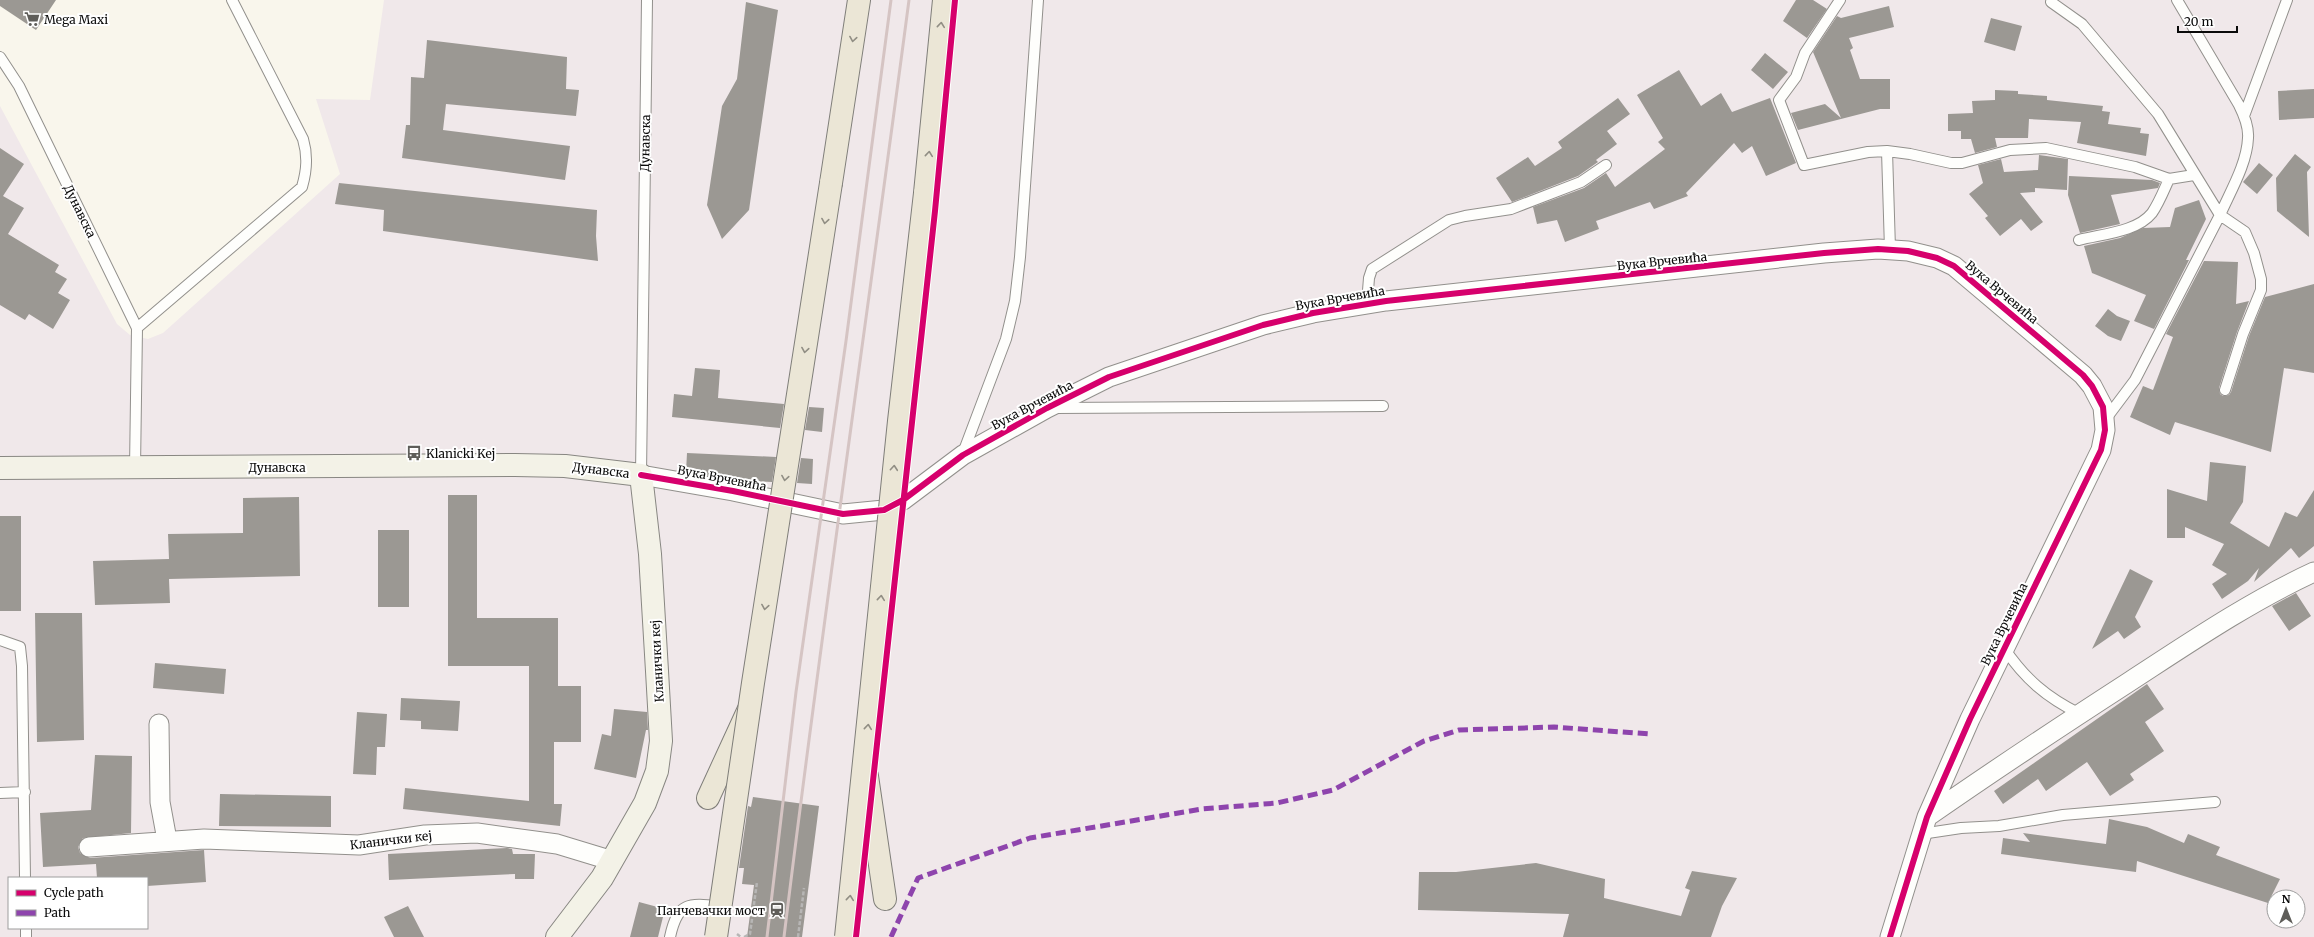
<svg xmlns="http://www.w3.org/2000/svg" width="2314" height="937" font-family="Merriweather,serif">
	<rect width="100%" height="100%" fill="#f9f6ec"/>
	<path fill="#f0e8ea" fill-rule="evenodd" d="M384,0H2314V937H0V106L117,324L130,335L148,339L163,333L340,174L316,99L370,100ZM9,878H147V928H9ZM2274,897H2298V921H2274Z"/>
	<path fill="#9b9893" d="M0,0H56L36,30L0,6Z
		M1796,0H1813L1827,9L1807,38L1783,21Z
		M746,2L778,10L749,210L722,239L707,205L722,106L737,79Z
		M1889,6L1894,27L1849,38L1853,48L1850,50L1860,79H1890V109H1880L1798,130L1791,113L1825,104L1841,118L1813,52L1837,16L1841,18Z
		M1991,18L2022,26L2015,51L1984,42Z
		M427,40L567,57L566,89L579,90L576,116L446,104L443,130L570,146L565,180L402,158L406,125H410L411,77L424,78Z
		M1765,53L1788,72L1773,89L1751,70Z
		M1679,70L1701,106L1721,93L1732,112L1770,98L1796,163L1766,176L1752,146L1742,153L1734,143L1686,193L1688,196L1654,209L1650,202L1596,221L1599,229L1565,242L1557,220L1537,224L1533,207L1584,188L1606,173L1615,187L1665,149L1658,142L1663,138L1637,95Z
		M2314,89V118L2279,120L2278,91Z
		M1995,90L2018,91V94L2047,96V100L2103,106L2102,111L2110,112L2108,124L2141,128L2140,133L2149,134L2146,156L2077,143L2081,122L2029,119L2028,138H1995L1997,147L1975,153L1971,139H1961V131H1948V114L1973,113L1972,101L1995,100Z
		M1618,98L1630,114L1607,131L1617,144L1596,160L1598,162L1578,176L1512,202L1496,178L1528,157L1535,166L1562,148L1558,142Z
		M0,148L24,164L3,196L24,208L8,234L59,265L55,272L67,279L58,293L70,300L53,329L29,314L25,320L0,305Z
		M2295,154L2311,167L2307,172L2309,237L2277,211L2276,178Z
		M2039,155L2068,159L2067,190L2035,188V192L2020,193L2043,222L2031,231L2021,219L2000,236L1985,218L1988,216L1969,194L1983,183L1978,165L2001,159L2004,172L2038,170Z
		M2259,163L2273,175L2257,194L2243,182Z
		M2069,176L2152,180L2160,183L2158,188L2111,195L2120,224L2080,233L2068,195Z
		M339,183L597,210L596,236L598,261L383,231L384,210L335,204Z
		M2199,200L2206,219L2186,260H2189L2154,329L2134,321L2146,295L2092,273L2084,246L2120,238L2143,228L2170,227L2175,208Z
		M2204,261L2238,262L2236,304L2249,301L2237,332L2219,388L2220,394L2223,396L2229,395L2231,392L2249,336L2265,297L2314,284V373L2284,368L2271,452L2175,422L2170,435L2130,417L2143,386L2153,390L2173,337L2166,334Z
		M2108,309L2117,316L2130,321L2121,341L2108,336L2095,326Z
		M695,368L720,370L718,398L784,404L780,428L672,417L674,394L692,396Z
		M809,407L824,408L822,432L805,430Z
		M687,453L776,457L772,482L732,480L686,472Z
		M801,458L813,459L812,484L797,483Z
		M2210,462L2246,466L2243,502L2230,523L2269,547L2285,512L2297,517L2314,490V546L2299,558L2291,548L2254,582L2259,568L2248,581L2222,599L2212,584L2227,574L2212,565L2224,544L2185,527V538H2167V489L2207,501Z
		M448,495H477V618H558V686H581V742H554V804H562L560,826L403,809L405,788L529,801V666H448Z
		M299,497L300,576L169,579L170,603L95,605L93,561L169,559L168,534L243,533V498Z
		M0,516H21V611H0Z
		M378,530H409V607H378Z
		M2130,569L2153,581L2135,617L2141,627L2124,639L2118,631L2092,649Z
		M2296,593L2311,616L2289,631L2272,606Z
		M35,613H82L84,740L37,742Z
		M155,663L226,669L224,694L153,688Z
		M2147,684L2164,709L2145,722L2164,751L2130,774L2134,780L2110,796L2087,762L2046,791L2038,779L2003,804L1994,791Z
		M401,698L460,701L458,731L421,729V721L400,720Z
		M614,709L647,712L648,730H646L636,778L594,769L602,734L611,736Z
		M357,712L387,714L385,747H377L376,775L353,774Z
		M95,755L132,756L131,833L83,838L78,847L80,853L90,858L204,850L206,882L147,886V878H97L96,864L43,867L40,813L91,810Z
		M220,794L331,796V827L219,826Z
		M753,797L819,806L802,937H747L754,885L742,884L744,868H739L748,806L751,807Z
		M2109,819L2147,827L2184,843L2188,834L2220,847L2216,855L2280,879L2268,903L2137,861L2136,872L2001,854L2003,838L2030,842L2023,833L2106,844Z
		M507,848L512,849L513,854H535L534,879H515V874L389,880L388,854Z
		M1536,863L1605,879L1604,898L1681,916L1690,890L1685,888L1692,871L1737,878L1722,906L1711,937H1563L1569,914L1418,910L1419,872H1456Z
		M639,902L665,909L658,937H630Z
		M408,906L424,937H394L384,917Z"/>
	<g fill="none" stroke-linecap="round" stroke-linejoin="round">
		<defs>
			<path id="service" d="M1840,0L1805,53L1796,77L1779,100L1804,165L1868,152L1887,151L1910,154L1951,163H1962L2010,150L2046,148L2135,167L2169,179L2194,175
				M2177,0L2239,105C2244,115 2249,127 2248,138C2247,164 2230,192 2220,215L2245,232L2254,253L2261,279V290L2243,334L2225,390
				M2051,2L2082,24L2158,114L2220,215L2135,380L2105,420
				M0,57L19,86L137,328L135,468
				M2244,116L2287,0
				M1887,151L1890,249
				M2079,240C2102,234 2137,232 2152,213C2159,203 2164,190 2169,179
				M1367,303L1369,278L1372,269L1449,220L1465,216L1511,209L1581,182L1606,165
				M137,328L302,187C307,170 308,156 303,139L232,0
				M1055,408L1383,406
				M963,453L1006,339L1015,301L1020,257L1038,0
				M641,475L647,0
				M0,640L20,647L22,666L25,878
				M2004,648C2025,679 2046,697 2080,714
				M0,793L25,792
				M1921,834L1961,828L1999,826L2063,815L2215,802
				M26,928V937
				M670,937C678,900 690,903 723,907"/>
			<path id="minor" d="M641,475L733,491L843,514L884,510L903,500L963,455L1047,408L1109,377L1263,325L1313,313L1386,301L1824,253L1878,249L1908,251L1937,258L1954,266L2083,375L2092,386L2103,407L2105,430L2101,450L1970,719L1927,817L1890,937
				M159,724L160,802L167,840
				M1927,817C1993,771 2061,726 2129,682C2189,643 2249,602 2314,572
				M89,847L204,839L359,845L425,835L477,833L557,844L613,861"/>
			<path id="secondary" d="M0,468L515,465L565,466L641,475L650,554L657,671L661,741L657,771L645,803L602,878L557,937"/>
			<path id="primary" d="M831,183L859,0
				M925,193L944,0
				M867,776L885,899
				M708,798L748,711"/>
		</defs>
		<use href="#service" stroke="#92908c" stroke-width="12"/>
		<use href="#minor" stroke="#92908c" stroke-width="21"/>
		<use href="#secondary" stroke="#888782" stroke-width="24"/>
		<use href="#primary" stroke="#7f7e79" stroke-width="24"/>
		<path stroke="#b7b6b5" stroke-width="2.5" stroke-dasharray="4 2" stroke-linecap="butt" d="M737,934L741,937
			M744,937L750,934L757,882
			M798,937L804,888"/>
		<use href="#service" stroke="#fefefc" stroke-width="10"/>
		<use href="#minor" stroke="#fefefc" stroke-width="19"/>
		<use href="#secondary" stroke="#f3f2e7" stroke-width="22"/>
		<use href="#primary" stroke="#ebe6d6" stroke-width="22"/>
		<path stroke="#d5c4c3" stroke-width="3" d="M767,937L796,692L846,341L891,0
			M784,937C822,624 868,312 909,0"/>
		<defs>
			<path id="primary-bridge" d="M716,937L753,683L831,183
				M846,937L899,421L925,193"/>
		</defs>
		<use href="#primary-bridge" stroke="#7f7e79" stroke-width="24" stroke-linecap="butt"/>
		<use href="#primary-bridge" stroke="#ebe6d6" stroke-width="22"/>
		<path stroke="#8e44ad" stroke-width="5" stroke-dasharray="10 5" stroke-linecap="butt" d="M891,937L918,878L1030,838L1202,809L1277,803L1333,790L1424,741L1459,730L1554,727L1650,734"/>
		<defs>
			<path id="cycleway" d="M641,475L733,491L843,514L884,510L903,500L963,455L1047,408L1109,377L1263,325L1313,313L1386,301L1824,253L1878,249L1908,251L1937,258L1954,266L2083,375L2092,386L2103,407L2105,430L2101,450L1970,719L1927,817L1890,937
				M856,937L935,211L955,0"/>
		</defs>
		<use href="#cycleway" stroke="#fff" stroke-width="8"/>
		<use href="#cycleway" stroke="#d6006c" stroke-width="6"/>
	</g>
	<defs><path id="oneway-chevron" d="M-2-3.5L2.5 0L-2 3.5" fill="none" stroke-width="1.6" stroke-linecap="round" stroke-linejoin="round"/></defs>
	<g stroke="#918e84">
		<use href="#oneway-chevron" transform="translate(941 25) rotate(-84)"/>
		<use href="#oneway-chevron" transform="translate(853 39) rotate(99)"/>
		<use href="#oneway-chevron" transform="translate(929 154) rotate(-84)"/>
		<use href="#oneway-chevron" transform="translate(825 221) rotate(99)"/>
		<use href="#oneway-chevron" transform="translate(805 350) rotate(99)"/>
		<use href="#oneway-chevron" transform="translate(894 468) rotate(-85)"/>
		<use href="#oneway-chevron" transform="translate(785 478) rotate(99)"/>
		<use href="#oneway-chevron" transform="translate(881 598) rotate(-84)"/>
		<use href="#oneway-chevron" transform="translate(765 607) rotate(99)"/>
		<use href="#oneway-chevron" transform="translate(868 727) rotate(-84)"/>
		<use href="#oneway-chevron" transform="translate(850 898) rotate(-84)"/>
	</g>
	<defs>
		<symbol id="supermarket-bare" viewBox="-9 -9 18 18"><path d="M-6-5.5h2.5l.6 2H6L4.5 2H-2.5L-4.4-4H-6ZM-1.5 3.2a1.3 1.3 0 1 0 .1 0ZM3 3.2a1.3 1.3 0 1 0 .1 0Z" fill="#5e5d59" stroke="#fff" stroke-width="2.5" paint-order="stroke"/></symbol>
		<symbol id="bus-bare" viewBox="-9 -9 18 18"><path d="M-5-6H5V4H4V6H2V4H-2V6H-4V4H-5ZM-3.5-4V0h7V-4ZM-3.5 1.2v1.5H-2V1.2ZM2 1.2v1.5H3.5V1.2Z" fill="#5e5d59" stroke="#fff" stroke-width="2.5" paint-order="stroke"/></symbol>
		<symbol id="station-bare" viewBox="-9 -9 18 18"><path d="M-3-6H3Q5-6 5-4V2Q5 4 3 4L4.5 6H3L1.5 4h-3L-3 6H-4.5L-3 4Q-5 4-5 2V-4Q-5-6-3-6ZM-3.5-4v3h7v-3ZM-3.5 1v1.5H-2V1ZM2 1v1.5H3.5V1Z" fill="#5e5d59" stroke="#fff" stroke-width="2.5" paint-order="stroke"/></symbol>
	</defs>
	<g fill-rule="evenodd">
		<use href="#supermarket-bare" x="21" y="8" width="22" height="22"/>
		<use href="#bus-bare" x="403" y="442" width="22" height="22"/>
		<use href="#station-bare" x="766" y="899" width="22" height="22"/>
	</g>
	<g text-anchor="middle" dominant-baseline="central" stroke-width="4" stroke-linejoin="round" paint-order="stroke">
		<g font-size="12" fill="#0a0a0a" stroke="#fff" text-anchor="start">
			<text x="44" y="19">Mega Maxi</text>
			<text x="426" y="453">Klanicki Kej</text>
			<text x="765" y="910" text-anchor="end">Панчевачки мост</text>
		</g>
		<g font-size="12" fill="#0a0a0a" stroke="#fff">
			<text transform="translate(645 143) rotate(-89)">Дунавска</text>
			<text transform="translate(80 211) rotate(64)">Дунавска</text>
			<text transform="translate(1662 261) rotate(-6)">Вука Врчевића</text>
			<text transform="translate(2002 292) rotate(40)">Вука Врчевића</text>
			<text transform="translate(1340 298) rotate(-10)">Вука Врчевића</text>
			<text transform="translate(1032 405) rotate(-28)">Вука Врчевића</text>
			<text x="277" y="467">Дунавска</text>
			<text transform="translate(601 470) rotate(7)">Дунавска</text>
			<text transform="translate(722 478) rotate(11)">Вука Врчевића</text>
			<text transform="translate(2004 624) rotate(-64)">Вука Врчевића</text>
			<text transform="translate(657 661) rotate(-93)">Кланички кеј</text>
			<text transform="translate(391 840) rotate(-7)">Кланички кеј</text>
		</g>
	</g>
	<rect x="8" y="877" width="140" height="52" fill="#ffffff" stroke="#9d9d9d"/>
	<rect x="16" y="890" width="20" height="6" fill="#d6006c" stroke="#9d9d9d"/>
	<text x="44" y="897" font-size="12" fill="#0a0a0a">Cycle path</text>
	<rect x="16" y="910" width="20" height="6" fill="#8e44ad" stroke="#9d9d9d"/>
	<text x="44" y="917" font-size="12" fill="#0a0a0a">Path</text>
	<g transform="translate(2286 909)"><circle r="19" fill="#ffffff" stroke="#9d9d9d"/>
	<path d="M0-3L7 15L0 10L-7 15Z" fill="#5e5d59"/>
	<text y="-6" font-size="11" font-weight="bold" text-anchor="middle" fill="#0a0a0a">N</text>
	</g>
	<path d="M2178 26v6h59v-6" fill="none" stroke="#0a0a0a" stroke-width="2"/>
	<text x="2184" y="26" font-size="12" fill="#0a0a0a" stroke="#ffffff" stroke-width="3" paint-order="stroke">20 m</text>
</svg>
